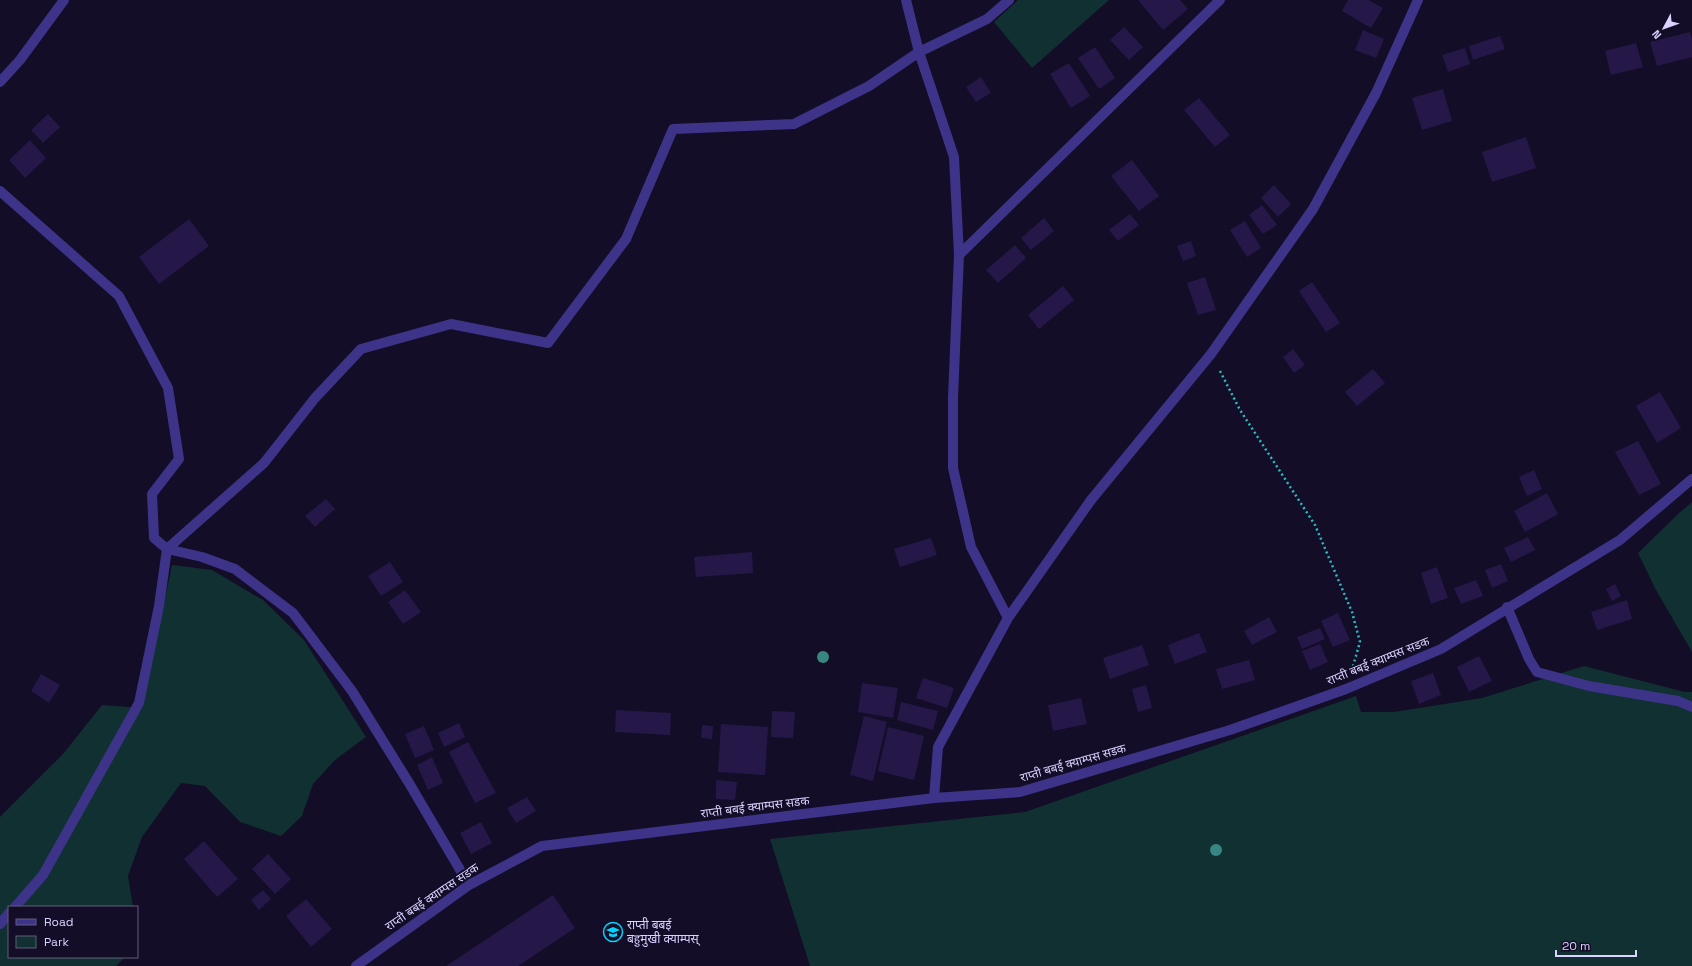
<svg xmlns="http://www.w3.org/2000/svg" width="1692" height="966" font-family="'Space Grotesk','Noto Sans Devanagari',sans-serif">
	<rect width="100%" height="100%" fill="#130d27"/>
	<path fill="#103031" d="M1018,0H1109L1032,68L994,22Z
		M1692,502V652L1656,590L1638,553L1678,514Z
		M172,565L212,570L263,600L304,640L366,737L335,760L313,784L302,816L281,836L240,822L205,786L181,783L142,837L128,876L133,907H9V957H125L116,966H0V817L63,754L102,705L142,708Z
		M1584,666L1685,692H1692V966H810L770,839L1025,812L1356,696L1361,712H1394L1482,698Z"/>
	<path fill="#251849" d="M1138,0H1180L1188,9L1163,30Z
		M1348,0H1368L1383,8L1371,28L1342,11Z
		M1124,27L1143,47L1129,60L1110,40Z
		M1363,30L1384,39L1376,58L1355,50Z
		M1690,32L1692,39V57L1657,66L1650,42Z
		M1500,36L1505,49L1473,60L1469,46Z
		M1636,43L1643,67L1611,75L1605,51Z
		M1095,47L1115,78L1099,89L1078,58Z
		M1465,48L1470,64L1448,72L1442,55Z
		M1069,63L1090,96L1071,108L1050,74Z
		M981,77L991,93L976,102L966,87Z
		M1443,89L1452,121L1422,130L1412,98Z
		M1199,98L1230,135L1215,147L1184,110Z
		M48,114L60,127L43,143L31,130Z
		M1526,137L1536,168L1492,182L1482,152Z
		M30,140L46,158L25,178L9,160Z
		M1132,160L1159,196L1139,211L1111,176Z
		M1274,185L1291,204L1278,217L1261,198Z
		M1262,205L1277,225L1263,234L1249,215Z
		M1130,214L1139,225L1118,241L1109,230Z
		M1044,218L1054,231L1031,250L1021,238Z
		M189,219L209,246L159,284L139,257Z
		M1245,221L1261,248L1247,257L1230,230Z
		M1191,241L1196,256L1183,261L1177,246Z
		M1015,245L1026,258L998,283L986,270Z
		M1205,277L1216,310L1198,315L1187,283Z
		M1312,282L1340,323L1326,332L1299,291Z
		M1063,286L1074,300L1039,329L1028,315Z
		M1293,349L1305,365L1294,373L1283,357Z
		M1373,369L1385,383L1357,406L1345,392Z
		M1660,392L1681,428L1657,443L1636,406Z
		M1638,441L1661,484L1639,495L1615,452Z
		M1534,470L1542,489L1527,496L1519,477Z
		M1547,493L1558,514L1525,532L1514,511Z
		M326,499L335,509L315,527L305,516Z
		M1528,537L1535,550L1511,562L1504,548Z
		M931,538L937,555L900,567L894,549Z
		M752,552L753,573L696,577L694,557Z
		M390,562L403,582L381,596L368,576Z
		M1501,564L1508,581L1492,588L1485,570Z
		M1437,567L1448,598L1431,604L1421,573Z
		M1476,580L1483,596L1461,604L1454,588Z
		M1615,584L1621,596L1612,601L1606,589Z
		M405,590L421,612L403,624L388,602Z
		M1627,600L1632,619L1597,630L1591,612Z
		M1338,613L1350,640L1333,647L1321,621Z
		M1269,617L1277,632L1252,645L1244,631Z
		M1320,628L1325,639L1302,649L1297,637Z
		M1199,633L1207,652L1175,664L1168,645Z
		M1320,644L1328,662L1310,670L1302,651Z
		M1142,645L1149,665L1110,679L1103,658Z
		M1479,656L1492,681L1469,692L1457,667Z
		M1249,660L1255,680L1222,689L1216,669Z
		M1433,673L1441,695L1419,704L1411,681Z
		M41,674L60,685L49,703L31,691Z
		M923,678L954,688L947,708L916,698Z
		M862,683L898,688L893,718L858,712Z
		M1146,685L1152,708L1138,712L1132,689Z
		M1081,698L1087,724L1053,731L1048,705Z
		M901,702L938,711L933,730L897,720Z
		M616,710L671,713L670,735L615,732Z
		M772,711L795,712L793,738L771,737Z
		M864,716L887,722L873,781L850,775Z
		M459,723L465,737L444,747L438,733Z
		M721,724L768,727L765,775L718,772Z
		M702,725L713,726L712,739L701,738Z
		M424,726L434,750L415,758L405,734Z
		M888,727L924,736L914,780L878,771Z
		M468,742L496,793L475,803L449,752Z
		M432,757L443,783L428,790L417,765Z
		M716,780L737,782L735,800L716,799Z
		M527,797L536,811L516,823L507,808Z
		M481,822L492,843L471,854L460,833Z
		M204,841L238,879L217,897L184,859Z
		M268,854L291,879L275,894L252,869Z
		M263,890L271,899L259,910L251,900Z
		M553,895L575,928L518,966H446Z
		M306,899L332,929L311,947L286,916Z"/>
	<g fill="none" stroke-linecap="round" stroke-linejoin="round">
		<path stroke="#25c0c0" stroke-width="2.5" stroke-dasharray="2 3" stroke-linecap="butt" d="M1220,371L1240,410L1315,525L1352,612L1360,642L1353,666"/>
		<path stroke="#3d3489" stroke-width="10" d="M906,0L919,52L954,157L959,255L953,397V468L971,547L1008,618
			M0,82L20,60L64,0
			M0,191L119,296L168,388L179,459L152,494L154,538L167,549L202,557L235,569L293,613L352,691L409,783L469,885
			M959,255L1220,0
			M1507,607L1529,659L1537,672L1589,686L1678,701L1692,707
			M934,798L938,747L1008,618L1091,500L1211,354L1313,209L1376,93L1418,0
			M15,907L43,875L139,703L159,606L167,549L264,463L315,398L361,349L451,324L548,343L626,239L673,129L794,124L869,86L919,52L987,19L1009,0
			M0,924L9,913
			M356,966L469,885L542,846L934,798L1020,792L1230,730L1346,689L1441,649L1620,540L1692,479"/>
	</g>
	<g fill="#378682">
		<circle cx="823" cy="657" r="6"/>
		<circle cx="1216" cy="850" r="6"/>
	</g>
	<defs>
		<symbol id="university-ring" viewBox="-11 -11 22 22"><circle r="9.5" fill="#130d27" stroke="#00d5fe" stroke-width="1.5"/><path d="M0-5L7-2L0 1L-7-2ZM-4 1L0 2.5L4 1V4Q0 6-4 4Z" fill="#00d5fe"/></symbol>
	</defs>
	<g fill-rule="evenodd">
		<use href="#university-ring" x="602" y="921" width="22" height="22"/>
	</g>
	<g text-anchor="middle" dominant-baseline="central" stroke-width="4" stroke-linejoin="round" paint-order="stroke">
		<g font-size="12" fill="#dad3ff" stroke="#130d27">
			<text transform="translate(1378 661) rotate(-22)">राप्ती बबई क्याम्पस सडक</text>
			<text transform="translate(1073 763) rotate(-16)">राप्ती बबई क्याम्पस सडक</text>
			<text transform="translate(755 807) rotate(-7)">राप्ती बबई क्याम्पस सडक</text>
			<text transform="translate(432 897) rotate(-34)">राप्ती बबई क्याम्पस सडक</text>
		</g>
		<g font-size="12" fill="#dad3ff" stroke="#130d27" text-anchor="start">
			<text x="627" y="925">राप्ती बबई<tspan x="627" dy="14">बहुमुखी क्याम्पस्</tspan></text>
		</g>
	</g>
	<rect x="8" y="906" width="130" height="52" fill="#130d27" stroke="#635c7d"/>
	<rect x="16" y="919" width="20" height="6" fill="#3d3489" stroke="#635c7d"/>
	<text x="44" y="926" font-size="12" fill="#dad3ff">Road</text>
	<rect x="16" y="936" width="20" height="12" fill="#103031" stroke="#635c7d"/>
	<text x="44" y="946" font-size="12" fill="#dad3ff">Park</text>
	<g transform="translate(1664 28) rotate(229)" stroke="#130d27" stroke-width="3" paint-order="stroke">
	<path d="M0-3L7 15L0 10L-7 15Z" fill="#dad3ff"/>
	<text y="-6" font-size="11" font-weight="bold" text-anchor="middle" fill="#dad3ff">N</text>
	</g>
	<path d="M1556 950v6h80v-6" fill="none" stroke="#dad3ff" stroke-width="2"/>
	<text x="1562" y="950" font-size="12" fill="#dad3ff" stroke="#130d27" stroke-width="3" paint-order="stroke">20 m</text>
</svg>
